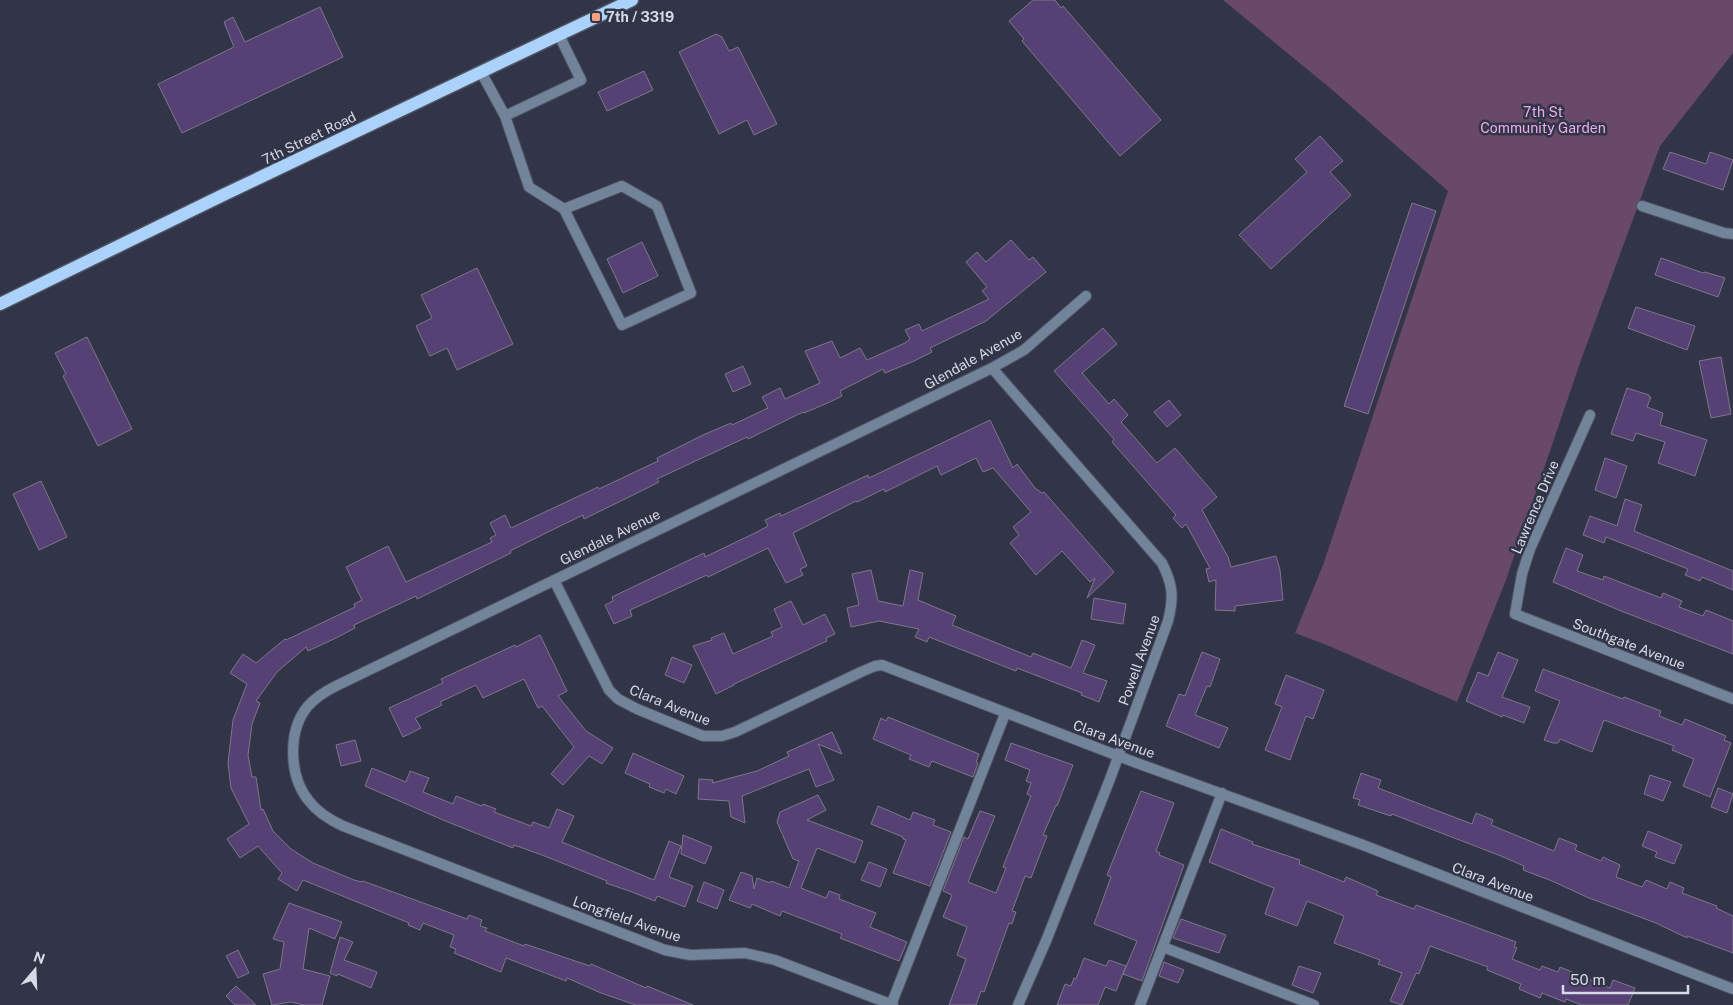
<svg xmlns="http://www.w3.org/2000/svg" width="1733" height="1005" font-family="'Public Sans',sans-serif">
	<rect width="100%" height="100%" fill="#313547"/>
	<path fill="#684967" d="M1223,0H1733V53L1660,146L1581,360L1506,580L1457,702L1329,646L1295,633L1323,565L1448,191L1330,88Z"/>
	<path fill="#564174" stroke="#7e768b" d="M1033,0H1055L1061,8L1063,6L1161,120L1120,156L1022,41L1024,39L1009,21Z
		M320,7L343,57L182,133L158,84L234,47L224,22L233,17L245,42Z
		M716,34L722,37L729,51L738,47L777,124L754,135L747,120L719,134L679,52Z
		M644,71L653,90L607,111L598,92Z
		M1320,136L1343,161L1330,172L1351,195L1271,269L1239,235L1307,172L1295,159Z
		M1670,152L1706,164L1710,152L1733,160L1723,190L1663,169Z
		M1412,203L1436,211L1368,414L1344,406Z
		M1011,240L1029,260L1033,257L1046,272L986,321L930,348L932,352L914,361L885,373L883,369L840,391L842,396L830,402L804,413L803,412L748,439L747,437L657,479L659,482L631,496L584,519L583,515L552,530L510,551L511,553L417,599L416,596L354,625L355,628L336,638L308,651L306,647L277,672L256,701L260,703L252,724L248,755L252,777H256L261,810L263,809L273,831L291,849L313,863L354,880L362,882L363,881L467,919L469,915L482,920L480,926L487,928L485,931L524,946L525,944L590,966L591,964L646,988L647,986L693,1005H636L601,993L567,978L566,981L506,958L501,972L454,953L456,949L450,947L454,935L423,923L420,930L408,925L409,923L303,880L297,891L278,879L282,873L258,846L240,858L227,839L249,824L231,788L228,763L233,720L247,684L230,673L243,654L256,663L285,639L286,640L355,607L354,604L362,600L346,567L388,546L406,582L492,542L490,538L496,535L490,523L505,515L511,528L598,487L599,489L658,461L657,458L703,435L731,423L732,425L768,408L762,397L780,388L785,399L820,383L805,351L832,341L840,358L860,348L867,360L905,343L910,339L905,330L919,324L922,331L989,299L982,291L987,287L966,262L977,252L986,262Z
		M642,242L658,276L623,293L607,259Z
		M1661,258L1703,273L1705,272L1725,278L1718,297L1655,275Z
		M477,268L513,344L457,370L447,348L430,356L416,326L432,318L421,295Z
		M1636,307L1695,326L1687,350L1628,328Z
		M1103,328L1117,344L1082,373L1109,404L1114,399L1128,415L1121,422L1157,463L1175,448L1217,497L1202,510L1228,557L1231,567L1276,556L1280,570L1283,600L1235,606V611L1215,610L1216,580L1209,582L1206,569L1210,568L1186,524L1182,528L1173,518L1176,515L1112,442L1114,439L1054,371Z
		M87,337L132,429L98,446L63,376L66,374L55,353Z
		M1721,357L1731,414L1711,418L1699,361Z
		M743,366L751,384L733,392L725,374Z
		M1627,388L1649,395V397H1651L1647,407L1663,413L1660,425L1707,440L1695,476L1658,463L1665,442L1636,433L1633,441L1611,434Z
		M1169,400L1181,415L1167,427L1154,412Z
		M990,420L1013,468L1017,464L1035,488L1042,493L1044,492L1114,572L1087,598L1095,578L1090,582L1062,551L1036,575L1010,543L1019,535L1013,527L1031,512L993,468L983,472L976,458L941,475L937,466L885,492L884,489L857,502L856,501L793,533L807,566L800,569L803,575L786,583L768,548L708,577L707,575L630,610L632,616L614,624L605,605L613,601L612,597L704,553L705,557L757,532L768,526L765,520L780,513L781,516L868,475L869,478Z
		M1605,458L1627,466L1616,498L1595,490Z
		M41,481L67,537L39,550L13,494Z
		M1625,499L1642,505L1634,531L1733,571V590L1702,577L1700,581L1685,575L1688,569L1606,537L1604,543L1583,535L1590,516L1617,526Z
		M1566,548L1583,555L1577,571L1603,580L1604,576L1661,598L1663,593L1682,601L1679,607L1703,616L1706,610L1733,621V654L1621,611L1553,582Z
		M871,570L878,601L903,606L910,570L923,573L918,600L956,616L952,625L1031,657L1033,653L1071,668L1082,640L1095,645L1083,673L1107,681L1099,702L1081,695L1082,693L1017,668L1016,671L929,637L927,642L915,637L919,629L879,621L851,627L847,608L859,605L852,574Z
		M1094,598L1126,604L1123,624L1091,619Z
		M791,601L803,625L825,614L835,634L826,638L827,641L734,684V685L716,694L693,646L712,640L711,638L724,633L733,654L773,636L771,632L782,627L774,609Z
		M540,635L567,691L558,696L586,731L613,748L602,764L589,756L563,785L551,774L574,747L542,706L538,708L524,679L483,698L476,685L440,702L442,705L415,718L421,728L403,737L389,708L443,683L441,679L515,645L516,647Z
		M1202,652L1220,659L1210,687L1207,686L1195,715L1228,728L1219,748L1166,726L1179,694L1185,696Z
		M1498,652L1518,660L1502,697L1530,707L1524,723L1503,715L1502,717L1466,701L1478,672L1488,676Z
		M672,657L692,665L684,683L665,675Z
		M1543,669L1623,699L1624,697L1661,711L1659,716L1682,725L1685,719L1726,736L1724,740L1731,743L1710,797L1683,786L1694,759L1672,750L1674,746L1604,720L1592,752L1560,739L1558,743H1553L1544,740L1560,701L1535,691Z
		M1286,675L1324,690L1313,719L1306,716L1290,760L1265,750L1282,707L1275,704Z
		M888,717L979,754L976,762L978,763L973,777L932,761L929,767L909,759L911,755L873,739L881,718L886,721Z
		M832,732L842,754L818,744L834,780L816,787L809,769L742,796L745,823L731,817L729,801L698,799L699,779L713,780L712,783L757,771L789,756L787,752Z
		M355,740L361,761L341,766L336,745Z
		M1011,743L1073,765L1057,806L1056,805L1043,835L1047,836L1031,878L1025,876L1012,911L1016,912L1012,924L1009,923L984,992L981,991L976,1005H949L966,959L957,955L967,927L943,917L952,895L943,891L964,837L968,839L980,811L995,816L968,882L996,893L1006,868L1003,867L1031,796L1027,794L1031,783L1026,781L1030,770L1005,760Z
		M633,753L684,776L676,794L666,789L664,793L649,787L650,784L625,773Z
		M372,768L406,782L410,771L429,778L423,792L453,804L456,796L482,806L483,804L496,809L494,812L531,826L533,822L549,828L557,809L574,816L562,842L654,880L669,841L681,846L669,877L693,886L685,907L657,896L655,901L632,892L606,883L607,881L542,855L514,845L513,848L443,820L365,786Z
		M1361,773L1381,780L1378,788L1472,824L1476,813L1493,820L1491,825L1554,851L1559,838L1577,845L1575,850L1601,861L1603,857L1620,865L1616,877L1642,887L1646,880L1667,889L1670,882L1684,888L1682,893L1717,906L1716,908L1733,916V953L1687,936V938L1656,923L1589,898L1552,881L1523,870L1524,866L1501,856L1392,814L1391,816L1358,805L1360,800L1353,798Z
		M1650,775L1671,782L1663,801L1644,794Z
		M1718,788L1733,794L1727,813L1711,807Z
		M1141,791L1174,803L1156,851L1160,853L1159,855L1184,865L1142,981L1123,974L1137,941L1094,924L1111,877L1107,875Z
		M818,795L826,810L807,820L863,841L855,863L817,848L801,888L826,898L829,891L840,895L839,899L876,913L870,927L907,942L899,961L840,938L842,934L782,911L780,916L752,904L750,908L729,900L741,872L752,876L754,889L757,878L770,883L771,881L789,888L799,861L793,859L777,822L780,812Z
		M878,806L910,820L913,812L935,820L933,825L951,832L930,886L893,873L906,840L903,839V837L871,824Z
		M1221,829L1253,842L1252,844L1300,860L1299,864L1344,882L1346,877L1378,891L1376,895L1414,909L1416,905L1516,942L1514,947L1517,948L1512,959L1540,970L1542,966L1558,972L1560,967L1610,988L1613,980L1635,988L1628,1005H1582L1566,999L1565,1002L1542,993L1540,998L1519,989L1521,984L1487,970L1488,967L1430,946L1419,974L1416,973L1402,1005L1390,1001L1402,973L1378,964L1380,960L1334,943L1344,916L1307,901L1297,926L1265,914L1274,888L1209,862Z
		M1648,831L1682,845L1674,864L1655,857L1657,852L1642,846Z
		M683,835L712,847L705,864L681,854Z
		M869,862L887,869L880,887L861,880Z
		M704,882L724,890L717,909L697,901Z
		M289,903L342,922L335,939L309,928L303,969L330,976L322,1005H304L291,1002L272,1005L263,974L280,969L284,942L273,939Z
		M1181,919L1226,935L1219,953L1173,938Z
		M340,937L353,942L344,960L377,972L371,988L338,974L337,976L330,973Z
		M238,950L249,973L238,978L226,956Z
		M1084,958L1106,966L1109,960L1126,966L1116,991L1105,987L1098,1005H1057L1065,984L1071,986L1074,978L1076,979Z
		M1164,962L1184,970L1178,983L1159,976Z
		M1299,966L1321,973L1313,993L1292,985Z
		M236,986L256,1005H235L226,996Z"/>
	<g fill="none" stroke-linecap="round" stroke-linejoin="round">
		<defs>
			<path id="lane" d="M481,72L505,116L581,80L559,35
				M505,116L529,187L564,209L622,325L691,293L657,206L622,186L564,209
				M1163,947L1314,1005
				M891,1005L1005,714
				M1140,1005L1222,793"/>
			<path id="street" d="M1642,206L1724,233L1733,234
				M992,368L1162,563C1173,585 1174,597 1168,621L1110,779L1046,941L1018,1005
				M1590,415L1530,549L1522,574L1515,614L1733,699
				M554,580L609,690L618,699L637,709L703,736H722L735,732L861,672L875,666L882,665L1134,762L1363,845L1733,989
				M893,1005L775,960L745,953L690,955L665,950L343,826C330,820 318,813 309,801C289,777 287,731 308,706C316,697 326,691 336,686L992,368L1024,350L1086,296"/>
			<path id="primary" d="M0,304L221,196L632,0"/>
		</defs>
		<use href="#lane" stroke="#4f5364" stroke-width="12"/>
		<use href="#street" stroke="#4f5364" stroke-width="12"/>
		<use href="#primary" stroke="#4f5364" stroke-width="15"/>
		<use href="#lane" stroke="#718499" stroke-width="10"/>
		<use href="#street" stroke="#718499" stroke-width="10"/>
		<use href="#primary" stroke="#abd2fb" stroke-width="12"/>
	</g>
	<rect fill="#f1a17d" stroke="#313547" stroke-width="2" x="591" y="12" width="10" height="10" rx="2.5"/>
	<g text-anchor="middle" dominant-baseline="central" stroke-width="5" stroke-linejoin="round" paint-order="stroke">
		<g font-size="14" font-weight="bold" fill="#d7dae6" stroke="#313547" text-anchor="start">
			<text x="606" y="17">7th / 3319</text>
		</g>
		<g font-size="14" fill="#eeacec" stroke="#313547">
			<text x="1543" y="112">7th St<tspan x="1543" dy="16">Community Garden</tspan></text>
		</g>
		<g font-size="14" fill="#d7dae6" stroke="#313547">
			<text transform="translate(309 138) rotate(-26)">7th Street Road</text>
			<text transform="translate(973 359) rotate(-29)">Glendale Avenue</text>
			<text transform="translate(1535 507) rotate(-67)">Lawrence Drive</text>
			<text transform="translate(610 537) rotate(-26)">Glendale Avenue</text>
			<text transform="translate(1629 644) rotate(21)">Southgate Avenue</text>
			<text transform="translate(1139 660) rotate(-70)">Powell Avenue</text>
			<text transform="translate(670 705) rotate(22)">Clara Avenue</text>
			<text transform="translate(1114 739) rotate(20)">Clara Avenue</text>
			<text transform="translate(1493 882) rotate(21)">Clara Avenue</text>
			<text transform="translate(627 919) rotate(19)">Longfield Avenue</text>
		</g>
	</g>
	<g transform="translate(35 970) rotate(19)" stroke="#313547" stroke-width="4" paint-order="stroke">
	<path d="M0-4L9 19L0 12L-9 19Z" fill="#d7dae6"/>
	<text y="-8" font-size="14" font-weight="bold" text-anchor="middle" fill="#d7dae6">N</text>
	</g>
	<path d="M1563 985v8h125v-8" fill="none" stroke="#d7dae6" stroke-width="2.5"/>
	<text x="1570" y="985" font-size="15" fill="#d7dae6" stroke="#313547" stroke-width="4" paint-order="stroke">50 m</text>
</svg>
